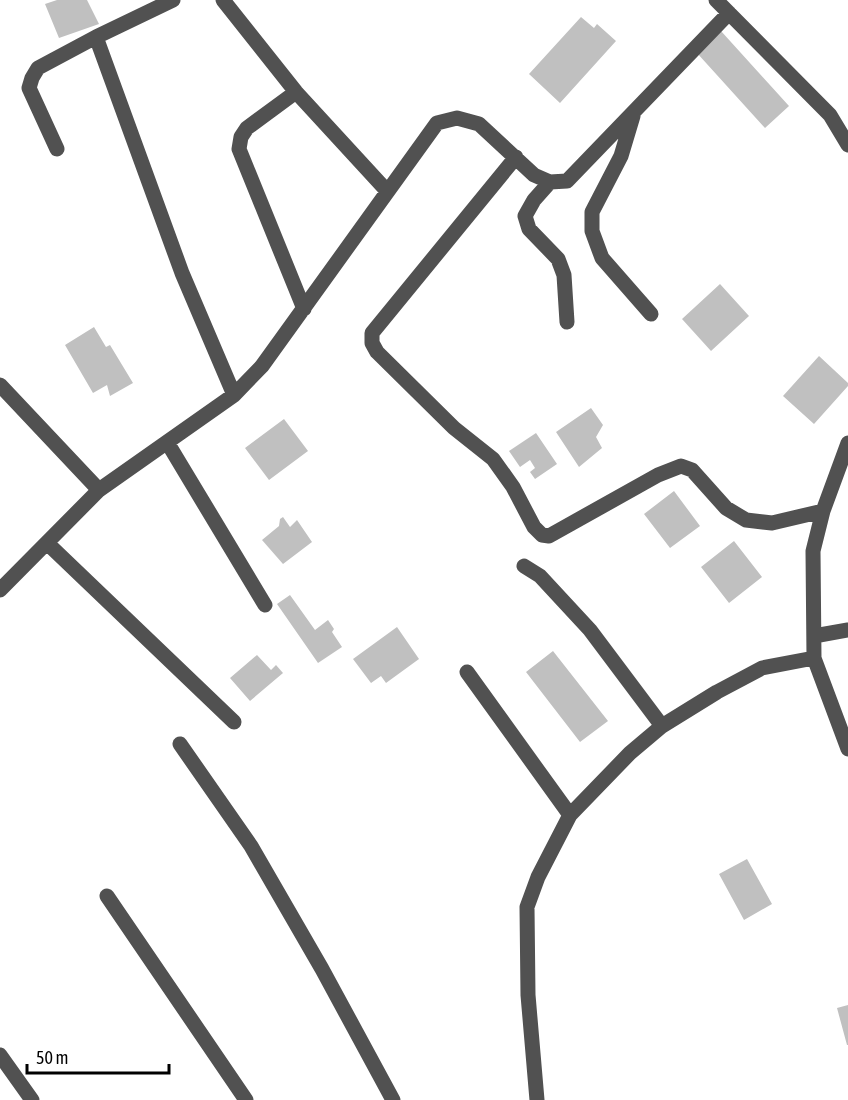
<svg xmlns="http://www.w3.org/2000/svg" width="848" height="1100" font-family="'Asap Condensed',sans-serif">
	<rect width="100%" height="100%" fill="#fff"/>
	<path fill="#c0c0c0" d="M57,0H87L99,24L59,38L45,4Z
		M581,17L594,28L597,24L616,41L560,103L529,74Z
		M721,31L789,106L765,128L697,53Z
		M720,284L749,316L711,351L682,319Z
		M94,327L106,347L110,345L133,383L110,396L107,385L93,393L65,345Z
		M819,356L848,383V386L814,424L783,396Z
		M591,408L603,425L596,437L602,448L579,467L556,432Z
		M284,419L308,451L269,480L245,448Z
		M536,433L557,464L535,479L530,472L535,468L530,460L520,467L509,451Z
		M674,491L700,526L670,548L644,514Z
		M283,517L290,527L297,520L312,542L283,564L262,540L279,526L280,519Z
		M734,541L762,577L729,603L701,567Z
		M290,595L315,630L328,620L334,629L332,632L342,647L318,663L277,604Z
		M397,627L419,659L386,683L381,676L371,683L353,659Z
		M553,651L608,721L580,742L526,672Z
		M257,655L271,670L276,665L283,673L250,701L230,678Z
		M747,859L772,904L744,920L719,874Z
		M848,1005V1045H847L837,1008Z"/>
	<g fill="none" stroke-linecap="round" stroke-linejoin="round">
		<path stroke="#515151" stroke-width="15" d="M223,0L296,92L387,191
			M716,0L830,115L848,145
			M96,37L182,273L234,395
			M296,92L247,128L241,137L239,149L304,309
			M633,116L621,156L592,212V231L602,258L651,314
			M57,149L29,88L32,78L38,68L96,37L173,0
			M516,157L372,333V343L377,352L454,428L493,459L513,487L534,527L542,535L549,536L658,475L681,466L692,470L726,508L746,520L772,523L823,511
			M550,182L534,200L525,216L529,229L558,259L564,275L567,322
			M0,385L99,490
			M167,442L265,605
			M848,443L823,511L813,551L814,658L848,749
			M47,543L234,722
			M524,566L540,576L590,630L662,726
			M0,590L99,490L234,395L262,366L437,123L457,118L479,124L534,175L550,182L567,181L729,13
			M814,636L848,630
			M467,672L570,815
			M180,744L251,846L322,969L393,1100
			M107,896L246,1100
			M0,1055L32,1100
			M537,1100L528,995L527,907L538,877L570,815L630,753L662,726L717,692L762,668L814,658"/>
	</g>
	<path d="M27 1064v9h142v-9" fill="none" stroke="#000000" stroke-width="3"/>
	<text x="36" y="1064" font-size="18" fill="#000000" stroke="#ffffff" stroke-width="4.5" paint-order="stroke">50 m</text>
</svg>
